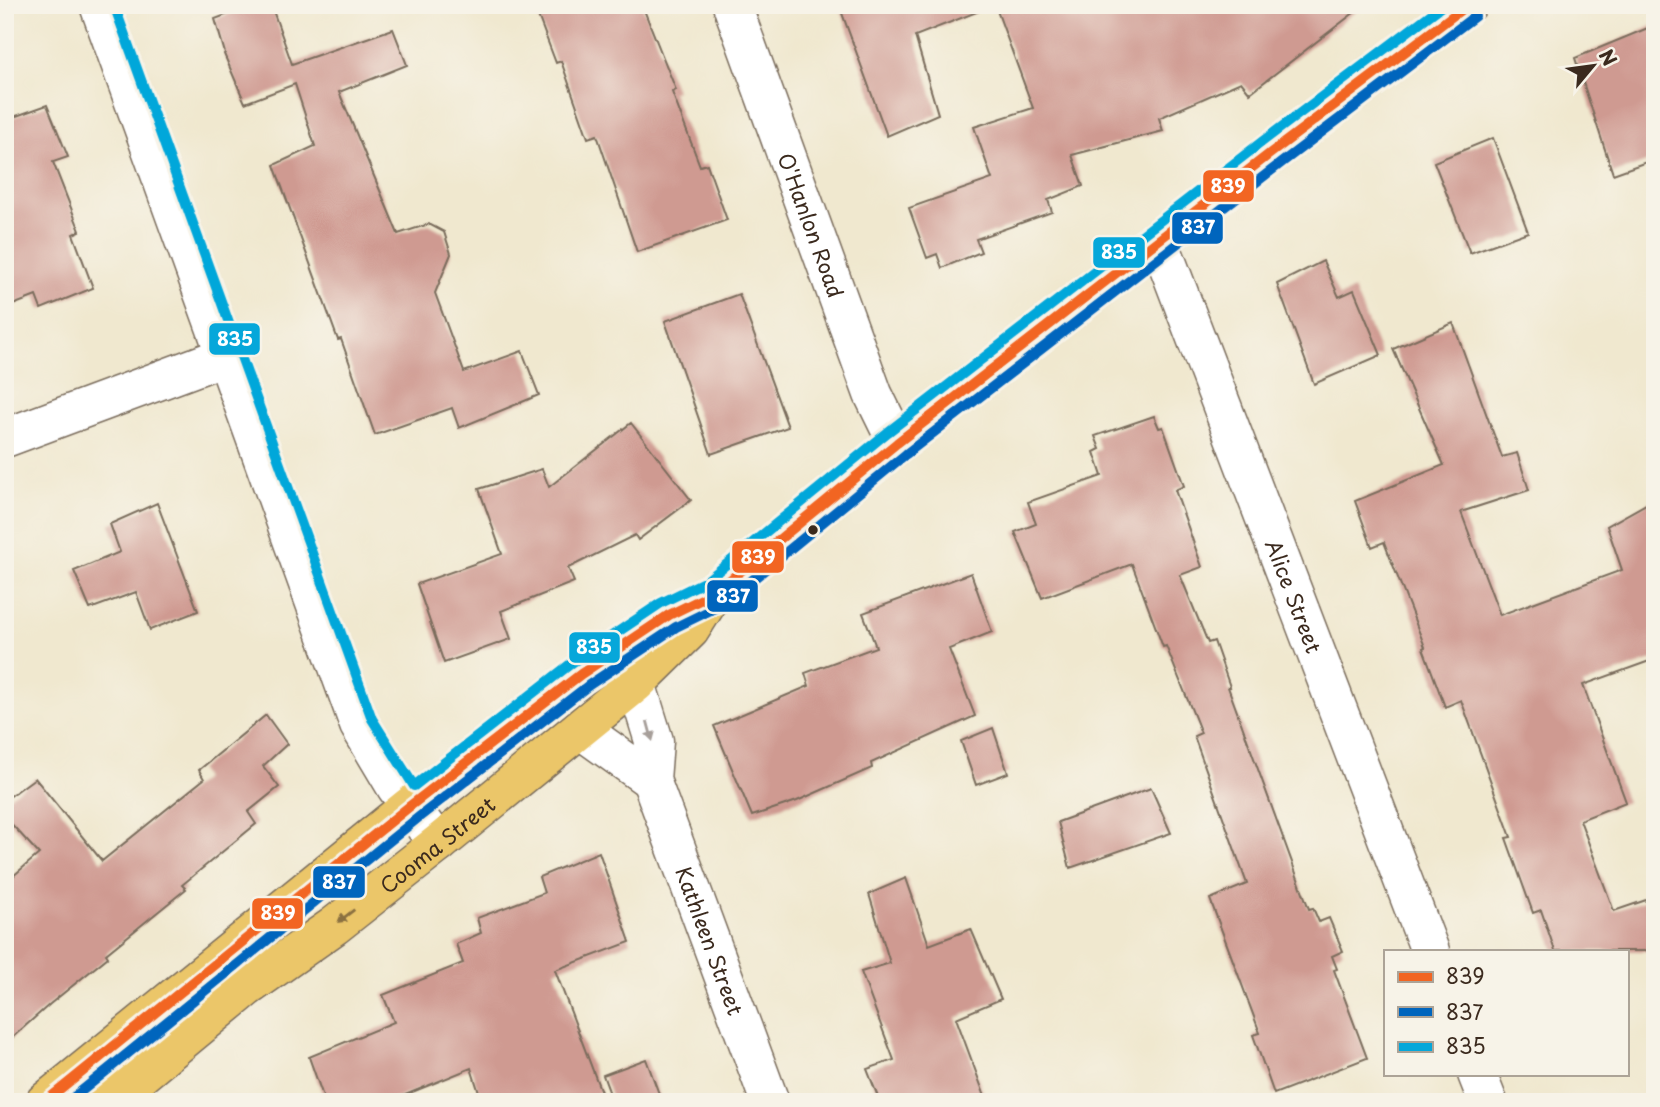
<svg xmlns="http://www.w3.org/2000/svg" width="1660" height="1107" font-family="'Playpen Sans',sans-serif">
	<rect width="100%" height="100%" fill="#f7f3e8"/>
	<filter id="ink" filterUnits="userSpaceOnUse"><feTurbulence type="fractalNoise" baseFrequency=".0143" numOctaves="2"/><feDisplacementMap in="SourceGraphic" scale="14" xChannelSelector="R" yChannelSelector="G"/><feConvolveMatrix kernelMatrix="1 2 1 2 8 2 1 2 1" color-interpolation-filters="sRGB"/></filter>
	<filter id="wash" filterUnits="userSpaceOnUse"><feTurbulence type="fractalNoise" baseFrequency=".00686" numOctaves="4" result="noise"/><feDisplacementMap in="SourceGraphic" scale="28" xChannelSelector="R" yChannelSelector="G"/><feGaussianBlur stdDeviation="1.57" result="paint"/><feColorMatrix in="noise" values="0 0 0 0 0 0 0 0 0 0 0 0 0 0 0 0 0 1.4 0 .05"/><feComposite in="paint" operator="in"/></filter>
	<g filter="url(#wash)">
		<rect width="100%" height="100%" fill="#f0e8cf"/>
		<g id="blocks">
			<path fill="#cf9a91" d="M252,5H271L292,64L393,29L407,65L339,92L398,234L429,224L444,232L451,254L435,293L464,372L522,351L539,395L459,428L452,408L375,435L341,339L338,340L274,165L315,146L295,84L245,103L224,54L225,53L215,19Z
				M534,5H642L676,90L672,92L700,166L707,164L727,220L637,252L597,135L588,138L561,61L556,63Z
				M839,5H986L987,8L915,36L938,114L887,136Z
				M995,5H1364L1250,93L1241,82L1159,118L1163,131L1072,155L1083,186L1048,200L1052,212L976,239L981,252L942,268L937,254L927,258L909,208L992,179L974,127L1033,108Z
				M1655,25V159L1613,174L1575,58Z
				M47,105L68,157L53,162L80,231L73,234L93,288L41,309L36,296L5,308V120Z
				M1493,138L1528,232L1470,253L1434,162Z
				M1323,261L1339,297L1354,290L1381,355L1314,384L1277,284Z
				M739,294L788,427L711,454L665,321Z
				M1453,323L1502,457L1517,453L1529,490L1461,512L1500,615L1622,570L1607,526L1655,499V659L1583,685L1626,802L1580,820L1614,911L1655,897V951H1555L1541,910L1533,913L1506,838L1511,837L1461,700L1445,707L1423,648L1425,647L1384,542L1372,547L1355,501L1444,465L1393,349Z
				M1154,416L1159,428L1163,427L1184,486L1175,490L1202,567L1180,575L1208,643L1214,641L1230,687H1228L1309,909L1313,908L1319,922L1329,918L1343,951L1332,956L1337,969L1334,970L1367,1058L1274,1094L1253,1035L1260,1033L1210,899L1247,884L1194,736L1201,733L1166,646L1163,647L1132,564L1042,598L1015,532L1036,524L1028,502L1102,476L1094,452L1100,449L1095,436Z
				M631,423L691,500L638,540L635,535L568,568L574,582L501,611L511,639L444,663L417,584L502,554L479,489L542,469L549,487Z
				M157,503L198,611L150,630L136,592L90,609L74,571L120,552L110,524Z
				M971,573L992,632L949,649L975,716L871,763L872,768L797,801L752,816L714,726L809,686L805,673L876,647L863,613Z
				M266,715L287,744L263,766L279,787L248,812L256,824L182,885L186,889L106,954L108,957L50,1004L5,1044V883L39,854L5,817V800L35,778L102,861L204,779L199,770Z
				M993,728L1008,773L976,785L961,741Z
				M1151,788L1171,833L1070,868L1058,822Z
				M599,852L630,942L555,970L601,1092L576,1102H482L471,1068L388,1102H325L309,1057L394,1022L383,995L463,963L456,944L481,933L477,918L544,893L539,877Z
				M906,878L929,945L971,929L1001,999L956,1018L987,1102H880L867,1069L894,1060L861,972L890,963L869,894Z
				M646,1059L662,1102H613L603,1075Z"/>
		</g>
	</g>
	<g filter="url(#ink)">
		<use href="#blocks" fill-opacity="0" stroke="#7a6c5c" stroke-width="2"/>
		<g fill="none" stroke-linecap="round" stroke-linejoin="round">
			<defs>
				<g id="minor">
					<path d="M99,5L359,725L396,787L438,844"/>
					<path id="s1" d="M732,5L873,394L897,443"/>
					<path id="s2" d="M1159,241L1430,951"/>
					<path d="M5,438L225,356"/>
					<path id="s3" d="M636,683L654,741L651,780L770,1102"/>
					<path d="M580,729L651,780"/>
					<path d="M1477,1074L1488,1102"/>
				</g>
				<g id="major">
					<path d="M45,1102L410,806L581,674L669,615L714,593L897,443L1272,152L1467,5"/>
					<path id="s4" d="M108,1102L246,988L334,926L438,844L636,683L690,630L709,600"/>
				</g>
			</defs>
			<use href="#minor" stroke="#7a6c5c" stroke-width="41"/>
			<use href="#major" stroke="#7a6c5c" stroke-width="41"/>
			<use href="#minor" stroke="#fff" stroke-width="38"/>
			<use href="#major" stroke="#ebc669" stroke-width="38"/>
			<defs>
				<path id="bus-1" d="M45,1102L410,806L581,674L669,615L714,593L897,443L1272,152L1467,5"/>
				<path id="bus-2" d="M68,1102L419,817L589,685L676,627L723,604L906,454L1281,163L1475,16"/>
				<path id="bus-3" d="M114,5L372,719L414,786L573,662L661,603L706,581L888,432L1263,141L1443,5"/>
			</defs>
			<use href="#bus-1" stroke="#f7f3e8" stroke-width="16"/>
			<use href="#bus-2" stroke="#f7f3e8" stroke-width="16"/>
			<use href="#bus-3" stroke="#f7f3e8" stroke-width="16"/>
			<use href="#bus-1" stroke="#f26522" stroke-width="10"/>
			<use href="#bus-2" stroke="#0065bd" stroke-width="10"/>
			<use href="#bus-3" stroke="#06a7da" stroke-width="10"/>
		</g>
		<defs><path id="oneway-solid" d="M-6-.8H1V-3.2L6.5 0L1 3.2V.8H-6Z" transform="scale(1.75)"/></defs>
		<use fill="#a79f9a" href="#oneway-solid" transform="translate(650 731) rotate(75)"/>
		<use fill="#8a7040" href="#oneway-solid" transform="translate(346 916) rotate(142)"/>
	</g>
	<circle fill="#3b2a1e" stroke="#f7f3e8" stroke-width="2.5" cx="813" cy="530" r="6"/>
	<g text-anchor="middle" dominant-baseline="central" stroke-width="5" stroke-linejoin="round" paint-order="stroke">
		<g font-size="21" fill="#3b2a1e" stroke="#f7f3e8">
			<text stroke="none"><textPath href="#s1" startOffset="234">O'Hanlon Road</textPath></text>
			<text stroke="none"><textPath href="#s2" startOffset="380">Alice Street</textPath></text>
			<text stroke="none"><textPath href="#s4" startOffset="418">Cooma Street</textPath></text>
			<text stroke="none"><textPath href="#s3" startOffset="271">Kathleen Street</textPath></text>
		</g>
	</g>
	<g stroke="#f7f3e8" stroke-width="2.5">
		<rect x="1202" y="169" width="53" height="34" rx="7" fill="#f26522"/>
		<rect x="1171" y="211" width="53" height="34" rx="7" fill="#0065bd"/>
		<rect x="1092" y="236" width="54" height="33" rx="7" fill="#06a7da"/>
		<rect x="208" y="322" width="53" height="34" rx="7" fill="#06a7da"/>
		<rect x="731" y="540" width="54" height="34" rx="7" fill="#f26522"/>
		<rect x="706" y="579" width="53" height="34" rx="7" fill="#0065bd"/>
		<rect x="568" y="631" width="53" height="33" rx="7" fill="#06a7da"/>
		<rect x="312" y="865" width="54" height="34" rx="7" fill="#0065bd"/>
		<rect x="251" y="897" width="53" height="33" rx="7" fill="#f26522"/>
	</g>
	<g font-size="19" text-anchor="middle" font-weight="bold" fill="#fff">
		<text x="1228" y="193">839</text>
		<text x="1198" y="234">837</text>
		<text x="1119" y="259">835</text>
		<text x="235" y="346">835</text>
		<text x="758" y="564">839</text>
		<text x="733" y="603">837</text>
		<text x="594" y="654">835</text>
		<text x="339" y="889">837</text>
		<text x="278" y="920">839</text>
	</g>
	<rect width="1660" height="1107" fill="none" stroke="#f7f3e8" stroke-width="28"/>
	<rect x="1384" y="950" width="245" height="126" fill="#f7f3e8" stroke="#aca397" stroke-width="2"/>
	<rect x="1398" y="972" width="35" height="10" fill="#f26522" stroke="#aca397" stroke-width="2"/>
	<text x="1446" y="984" font-size="21" fill="#3b2a1e">839</text>
	<rect x="1398" y="1007" width="35" height="10" fill="#0065bd" stroke="#aca397" stroke-width="2"/>
	<text x="1446" y="1020" font-size="21" fill="#3b2a1e">837</text>
	<rect x="1398" y="1042" width="35" height="10" fill="#06a7da" stroke="#aca397" stroke-width="2"/>
	<text x="1446" y="1054" font-size="21" fill="#3b2a1e">835</text>
	<g transform="translate(1593 66) rotate(61)" stroke="#f7f3e8" stroke-width="5" paint-order="stroke">
	<path d="M0-5L12 26L0 18L-12 26Z" fill="#3b2a1e"/>
	<text y="-10" font-size="19" font-weight="bold" text-anchor="middle" fill="#3b2a1e">N</text>
	</g>
</svg>
